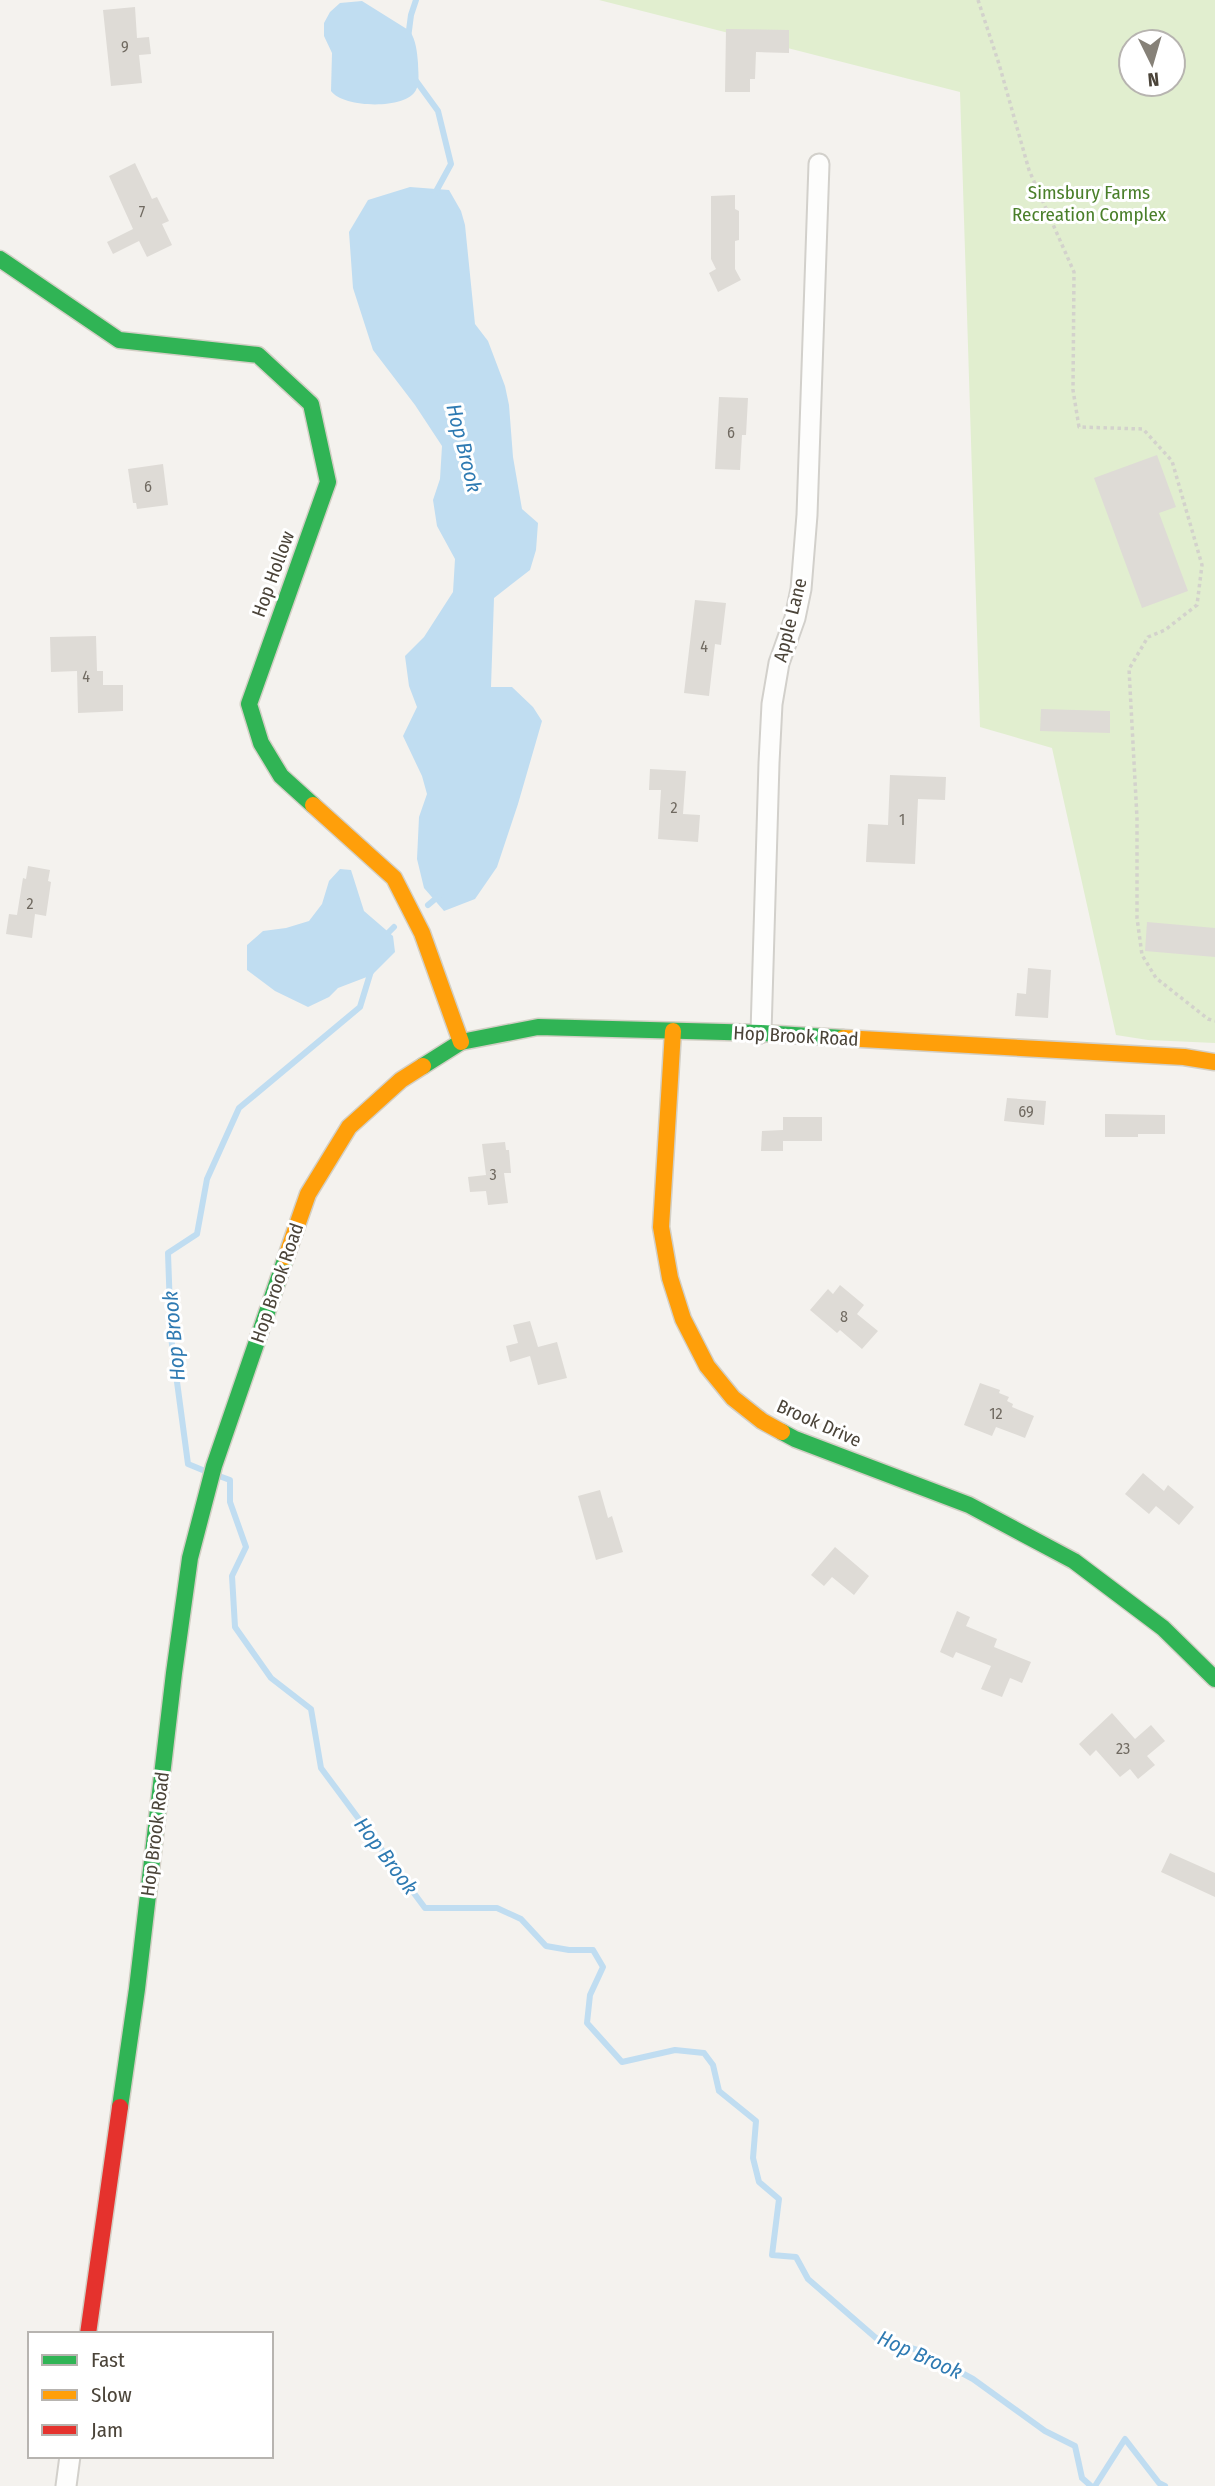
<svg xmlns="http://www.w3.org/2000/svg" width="1215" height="2486" font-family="'Fira Sans Condensed',sans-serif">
	<rect width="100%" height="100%" fill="#f4f2ee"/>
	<path fill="#e1eecf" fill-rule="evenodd" d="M599,0H1215V1043L1148,1040L1116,1035L1052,748L980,727L960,92ZM1131,42H1173V84H1131Z"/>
	<path fill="#c0ddf1" d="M362,1L410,31C416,41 417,51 418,63C418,70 420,83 416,90C406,110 343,108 331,91L332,53L324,36V23L330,12L340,3Z
		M410,187L449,190L461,211L465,225L475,324L488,341L505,386L509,405L513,457L522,509L538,523L536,550L530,570L494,598L491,687H512L533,707L542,721L518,804L497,867L475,899L444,911L424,888L417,859L419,817L427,794L422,776L403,736L417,707L409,686L405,656L424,637L453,592L455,559L437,526L433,500L440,479L442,446L415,405L373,350L353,288L349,232L368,200Z
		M340,869L351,870L364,911L393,936L395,952L372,975L338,988L329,997L308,1007L275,991L247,970V945L263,931L286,928L309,921L322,904L329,881Z"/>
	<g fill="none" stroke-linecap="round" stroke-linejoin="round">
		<path stroke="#c0ddf1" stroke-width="6" d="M408,38L411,15L416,0
			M414,78L438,111L451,164L433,197
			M428,905L440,895
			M383,938L394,927
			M205,1471L188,1464L171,1337L168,1253L197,1234L207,1179L239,1108L360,1007L371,971
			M219,1476L230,1480V1502L246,1547L232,1576L235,1627L271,1678L311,1709L321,1768L425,1908H497L521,1919L546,1946L569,1950H593L603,1967L590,1995L587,2023L622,2062L675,2050L704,2053L713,2065L719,2091L756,2121L753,2158L759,2182L779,2199L772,2255L796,2257L808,2279L876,2338L921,2351L973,2379L1045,2431L1075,2446L1082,2478L1091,2486
			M1095,2486L1125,2439L1159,2483L1165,2486"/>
	</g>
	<path fill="#dedbd6" d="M135,7L137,38L149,37L151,54L139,55L142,83L111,86L103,10Z
		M726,29L789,30V53L756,52L755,79H750V92H725Z
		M135,163L152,199L157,197L169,221L162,224L172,245L147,257L139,241L113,254L107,242L133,229L109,176Z
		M735,195V209L739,211V240L735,241V269L741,280L718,292L709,273L716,269L711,259V196Z
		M719,397L748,398L746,435H742L740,470L715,469Z
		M1157,455L1176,507L1159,513L1188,591L1142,608L1094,478Z
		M163,464L168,505L137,509L136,503H133L128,469Z
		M695,600L726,603L721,645L715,644L709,696L684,693Z
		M96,636L97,671H103V685H123V711L78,713L77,671L51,672L50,637Z
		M1041,709L1110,711V733L1040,731Z
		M650,769L686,771L683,814L700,815L698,842L658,839L661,790H649Z
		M890,775L946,777L945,800L918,799L915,864L866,862L868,824L888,825Z
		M28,866L50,870L48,881L51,882L46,916L35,914L32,938L6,934L9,914L17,915L23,878L26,879Z
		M1147,922L1215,928V957L1145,951Z
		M1028,968L1051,970L1048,1018L1015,1016L1017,993L1026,994Z
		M1007,1098L1046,1101L1044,1125L1004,1121Z
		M1105,1114L1165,1115V1134H1138V1137H1105Z
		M783,1117H822V1141H783V1139V1151H761L762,1131L783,1130Z
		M505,1142L506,1150H509L511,1173H504L508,1203L488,1205L486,1191L470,1192L468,1177L486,1175L482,1144Z
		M840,1285L864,1305L857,1314L878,1331L862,1349L840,1330L837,1333L810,1310L828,1289L833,1294Z
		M530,1321L538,1347L557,1342L567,1378L538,1385L530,1356L510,1362L506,1346L518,1343L513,1325Z
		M980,1383L1000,1390L999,1393L1009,1397L1007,1401L1013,1404L1012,1407L1034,1416L1025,1438L996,1427L992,1436L964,1425Z
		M1143,1473L1164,1491L1168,1485L1194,1507L1179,1525L1156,1506L1149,1514L1125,1494Z
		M600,1490L608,1518L612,1516L623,1552L596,1560L578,1496Z
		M835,1547L869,1576L854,1595L832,1577L824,1586L811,1575Z
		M957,1611L970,1617L966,1626L997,1639L994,1647L1031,1662L1022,1683L1010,1678L1002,1697L981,1689L991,1666L956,1652L953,1658L940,1652Z
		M1112,1713L1135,1739L1151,1725L1165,1741L1147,1756L1155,1765L1138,1779L1130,1769L1120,1777L1096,1750L1090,1756L1079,1744Z
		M1170,1853L1215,1873V1897L1161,1872Z"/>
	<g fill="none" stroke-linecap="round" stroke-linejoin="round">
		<defs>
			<path id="street" d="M761,1033L769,763L772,704L779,663L795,618L801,589L807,515L819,164
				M66,2486L70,2456"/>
			<path id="fast" d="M0,259L119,340L258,355L311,404L328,482L249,704L261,743L281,776L313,805
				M423,1066L461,1042L538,1027L761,1033L843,1038
				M782,1432L795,1439L969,1505L1074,1561L1163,1628L1215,1679
				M120,2107L137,1989L174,1673L190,1558L214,1466L286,1257"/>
			<path id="slow" d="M313,805L394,878L422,933L461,1042
				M673,1031L661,1227L670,1278L683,1319L707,1366L733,1398L762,1421L782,1432
				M843,1038L1184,1057L1215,1062
				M286,1257L308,1194L349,1127L401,1080L423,1066"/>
			<path id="jam" d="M88,2334L120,2107"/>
		</defs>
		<use href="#street" stroke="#d2d0cb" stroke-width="23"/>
		<use href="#fast" stroke="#d3cfc5" stroke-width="19"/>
		<use href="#slow" stroke="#d3cfc5" stroke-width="19"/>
		<use href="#jam" stroke="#d3cfc5" stroke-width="19"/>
		<path stroke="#d3d2cc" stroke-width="3.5" stroke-dasharray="3.5 3.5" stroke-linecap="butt" d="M978,0L999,64L1029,170L1074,272L1073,390L1079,427L1143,429L1172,461L1202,565L1197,605L1165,630L1148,637L1129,669L1137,818V918L1142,955L1156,978L1208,1019L1215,1021"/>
		<use href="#street" stroke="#fdfdfc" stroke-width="19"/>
		<use href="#fast" stroke="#30b455" stroke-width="16"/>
		<use href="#slow" stroke="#ff9f0a" stroke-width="16"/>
		<use href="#jam" stroke="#e5322d" stroke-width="16"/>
	</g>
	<g text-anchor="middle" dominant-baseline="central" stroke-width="6" stroke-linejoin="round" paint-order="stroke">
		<g font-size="16" fill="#706a61">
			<text x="125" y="46">9</text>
			<text x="142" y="211">7</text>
			<text x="731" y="432">6</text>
			<text x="148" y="486">6</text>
			<text x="704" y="646">4</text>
			<text x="86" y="676">4</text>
			<text x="674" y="807">2</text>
			<text x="902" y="819">1</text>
			<text x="30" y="903">2</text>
			<text x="1026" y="1111">69</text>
			<text x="493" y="1174">3</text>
			<text x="844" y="1316">8</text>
			<text x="996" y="1413">12</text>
			<text x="1123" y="1748">23</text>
		</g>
		<g font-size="19" fill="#4a7f2a" stroke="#fff">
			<text x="1089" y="192">Simsbury Farms<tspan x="1089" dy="22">Recreation Complex</tspan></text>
		</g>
		<g font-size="19" fill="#4b4439" stroke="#fff">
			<text transform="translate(273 574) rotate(-70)">Hop Hollow</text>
			<text transform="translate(790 620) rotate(-76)">Apple Lane</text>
			<text transform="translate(796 1036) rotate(3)">Hop Brook Road</text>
			<text transform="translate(277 1283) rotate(-71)">Hop Brook Road</text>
			<text transform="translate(819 1423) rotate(24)">Brook Drive</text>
			<text transform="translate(155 1834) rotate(-83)">Hop Brook Road</text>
		</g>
		<g font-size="21" font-style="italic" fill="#2e7ab2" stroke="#fff">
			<text transform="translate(464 448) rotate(76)">Hop Brook</text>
			<text transform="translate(174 1336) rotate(-95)">Hop Brook</text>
			<text transform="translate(386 1856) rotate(53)">Hop Brook</text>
			<text transform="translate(920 2355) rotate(24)">Hop Brook</text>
		</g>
	</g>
	<rect x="28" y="2332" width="245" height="126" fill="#ffffff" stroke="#b7b4b0" stroke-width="2"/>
	<rect x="42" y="2355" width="35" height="10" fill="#30b455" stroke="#b7b4b0" stroke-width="2"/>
	<text x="91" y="2367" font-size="21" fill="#4b4439">Fast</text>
	<rect x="42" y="2390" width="35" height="10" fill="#ff9f0a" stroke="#b7b4b0" stroke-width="2"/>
	<text x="91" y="2402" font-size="21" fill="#4b4439">Slow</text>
	<rect x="42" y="2425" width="35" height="10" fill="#e5322d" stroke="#b7b4b0" stroke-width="2"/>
	<text x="91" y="2437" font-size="21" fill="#4b4439">Jam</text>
	<g transform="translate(1152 63) rotate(175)"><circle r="33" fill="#ffffff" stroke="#b7b4b0" stroke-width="2"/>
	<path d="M0-5L12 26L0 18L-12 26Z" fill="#868178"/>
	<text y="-10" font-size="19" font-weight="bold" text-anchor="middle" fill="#4b4439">N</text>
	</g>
</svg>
